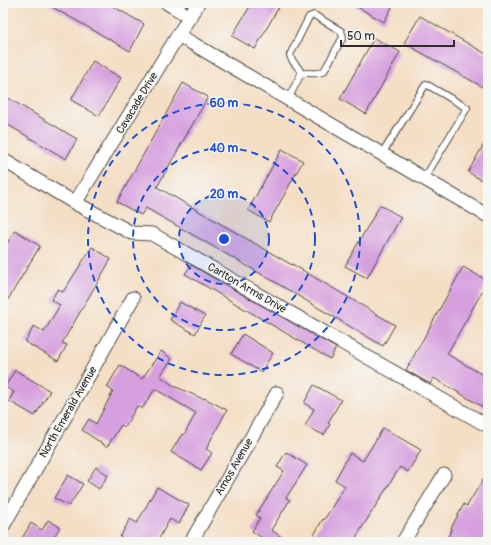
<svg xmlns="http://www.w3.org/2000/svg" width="491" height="545" font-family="Pangolin,sans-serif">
	<rect width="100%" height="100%" fill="#f6f6f2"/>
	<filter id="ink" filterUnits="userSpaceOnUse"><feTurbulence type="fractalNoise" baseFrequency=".025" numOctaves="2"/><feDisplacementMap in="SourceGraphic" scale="8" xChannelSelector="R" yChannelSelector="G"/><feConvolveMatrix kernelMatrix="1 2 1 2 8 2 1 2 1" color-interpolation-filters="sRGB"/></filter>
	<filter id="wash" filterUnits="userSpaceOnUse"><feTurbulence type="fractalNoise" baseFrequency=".012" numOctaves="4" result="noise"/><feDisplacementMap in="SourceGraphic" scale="16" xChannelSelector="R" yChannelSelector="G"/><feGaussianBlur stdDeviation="0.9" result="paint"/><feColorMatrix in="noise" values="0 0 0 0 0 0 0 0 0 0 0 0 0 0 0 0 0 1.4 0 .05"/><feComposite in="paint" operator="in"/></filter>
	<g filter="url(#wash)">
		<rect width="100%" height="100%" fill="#f4dec4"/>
		<g id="blocks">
			<path fill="#d69fde" d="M45,3H107L144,24L130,51Z
				M252,3H281L255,49L232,36Z
				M350,3H394L384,22Z
				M420,16L488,55V90L404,43Z
				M374,38L400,52L366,114L340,99Z
				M93,61L121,78L99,116L71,100Z
				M183,83L208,97L157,187L292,265V264L395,325L383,346L268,278L146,208L141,215L117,202Z
				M3,95L77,139L66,159L3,122Z
				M488,137V184L468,172Z
				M282,149L303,161L269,222L248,210Z
				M380,205L401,217L367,278L345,266Z
				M15,230L40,246L3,308V251Z
				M92,247L111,259L62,343L67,345L58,361L25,342L34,326L44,332L60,305L51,300L58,289L63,292Z
				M191,265L336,348L330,359L185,274Z
				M463,267L488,281L447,354L488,378V410L434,378L430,384L406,370Z
				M180,302L205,316L195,334L170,320Z
				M243,334L273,353L261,372L231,354Z
				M161,351L172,359L160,376L174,386L203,399L204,398L227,410L206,449L212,453L201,470L171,452L182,434L184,435L196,413L155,389L142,409L137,406L125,427L121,425L107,447L82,430L89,419L96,424L113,391L107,387L120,365L142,379Z
				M15,370L50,391L35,416L9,401L14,392L5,387Z
				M314,385L341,400L328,423L330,424L324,435L305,426L314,409L304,403Z
				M383,428L421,450L408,472L400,467L353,542H310L323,519L324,520L345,486L335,480L350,453L363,461Z
				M286,452L307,465L286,498L290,500L271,530L289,542H268L252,531L260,518L256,515L284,471L277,467Z
				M96,467L108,475L99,489L87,481Z
				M488,471V542H445L452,529L451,528L464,504L467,506Z
				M68,475L83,484L69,506L54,498Z
				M157,487L189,505L179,524L170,519L157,542H129L120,537L130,519L137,523Z
				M48,520L60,527L54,537L63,542H20L31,523L42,530Z"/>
		</g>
	</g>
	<g filter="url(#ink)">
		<use href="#blocks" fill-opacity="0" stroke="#494642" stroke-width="1"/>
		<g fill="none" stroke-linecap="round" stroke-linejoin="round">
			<defs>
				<path id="lane" d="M288,99L301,74C309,71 317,76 324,71L343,37L341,31L314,15L309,17L290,55C291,63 300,66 301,74
					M382,154L426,84L467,108L424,179"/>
				<path id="street" d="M167,3L190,17
					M178,35L488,216
					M3,160L75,203L132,233L152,234L488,426
					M75,203L198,3
					M3,526L133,298
					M191,542L277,393
					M403,542L444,475"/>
			</defs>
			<use href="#lane" stroke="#494642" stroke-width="8"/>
			<use href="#street" stroke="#494642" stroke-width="15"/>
			<use href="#lane" stroke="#fff" stroke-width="6"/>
			<use href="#street" stroke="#fff" stroke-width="13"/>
		</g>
	</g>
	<circle cx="224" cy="239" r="45" fill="#1d4ed8" fill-opacity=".12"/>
	<g fill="none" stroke="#1d4ed8" stroke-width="2" stroke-dasharray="7 5">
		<circle cx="224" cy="239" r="45"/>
		<circle cx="224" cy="239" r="91"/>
		<circle cx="224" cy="239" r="136"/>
	</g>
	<g text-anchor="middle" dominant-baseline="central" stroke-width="3" stroke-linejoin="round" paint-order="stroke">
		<g font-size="11" fill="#2b2b2b" stroke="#f6f6f2">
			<text transform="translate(137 103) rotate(-59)">Cavacade Drive</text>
			<text transform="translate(247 288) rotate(30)">Carlton Arms Drive</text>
			<text transform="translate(68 412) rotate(-60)">North Emerald Avenue</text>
			<text transform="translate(234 467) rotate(-60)">Amos Avenue</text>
		</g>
	</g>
	<circle cx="224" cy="239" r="6" fill="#1d4ed8" stroke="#f6f6f2" stroke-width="2"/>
	<g font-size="12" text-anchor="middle" font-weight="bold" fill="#1d4ed8" stroke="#f6f6f2" stroke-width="3" stroke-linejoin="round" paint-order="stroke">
		<text x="224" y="107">60 m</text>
		<text x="224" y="152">40 m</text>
		<text x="224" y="198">20 m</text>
	</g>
	<rect width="491" height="545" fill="none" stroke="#f6f6f2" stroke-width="16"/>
	<path d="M341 40v6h113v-6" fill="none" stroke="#2b2b2b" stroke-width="2"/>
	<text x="347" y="40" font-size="12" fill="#2b2b2b" stroke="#f6f6f2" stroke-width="3" paint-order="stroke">50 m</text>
</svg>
